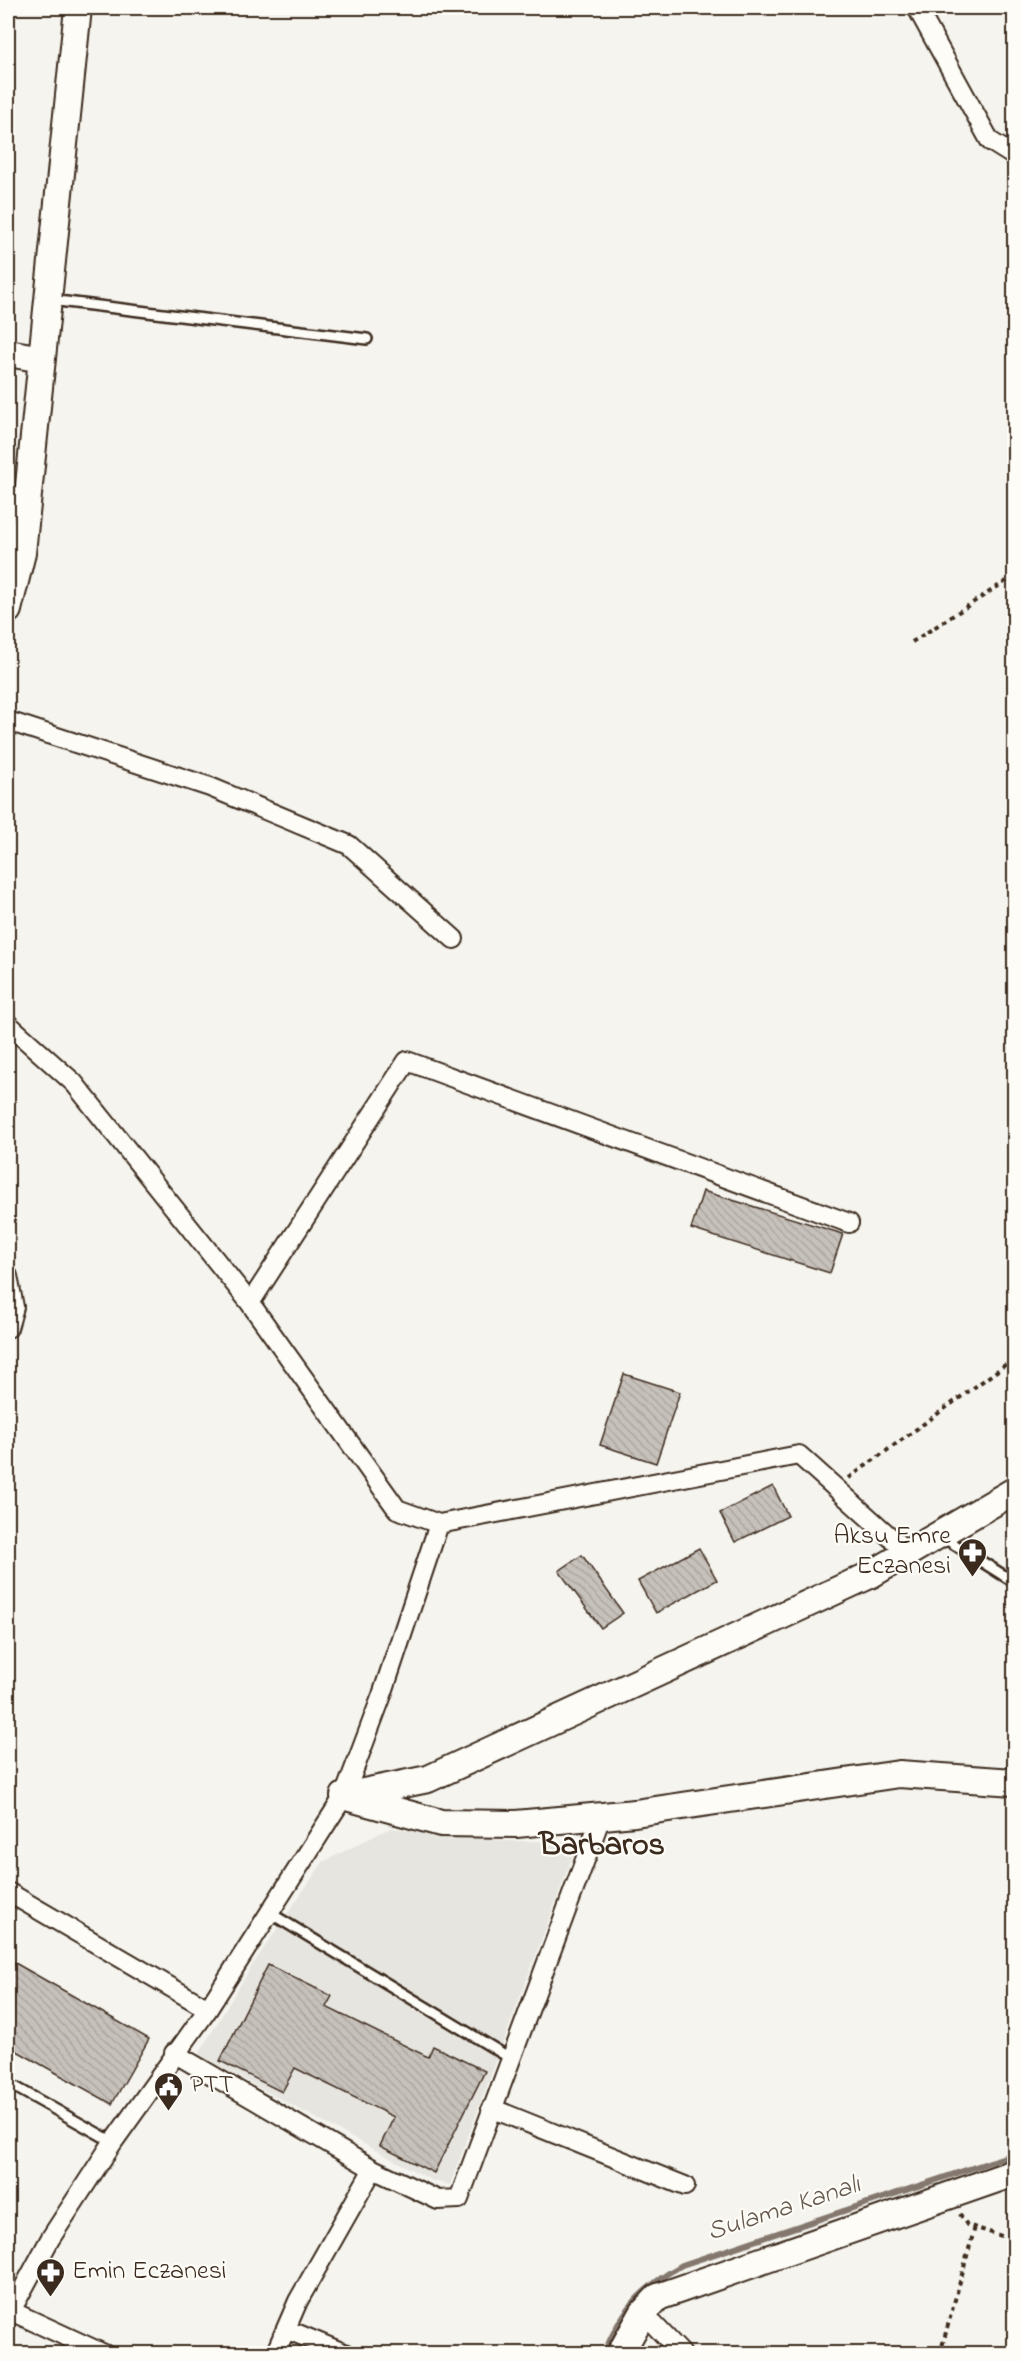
<svg xmlns="http://www.w3.org/2000/svg" width="1022" height="2361" font-family="'Indie Flower',sans-serif">
	<defs>
		<pattern id="building-back-hatch" width="6" height="6" patternUnits="userSpaceOnUse" patternTransform="scale(1.5)"><rect width="6" height="6" fill="#c7c1bb"/><path d="M-1 5l2 2M0 0l6 6M5-1l2 2" fill="none" stroke="#aca6a0"/></pattern>
	</defs>
	<rect width="100%" height="100%" fill="#f5f4ee"/>
	<filter id="ink" filterUnits="userSpaceOnUse"><feTurbulence type="fractalNoise" baseFrequency=".0167" numOctaves="2"/><feDisplacementMap in="SourceGraphic" scale="12" xChannelSelector="R" yChannelSelector="G"/><feConvolveMatrix kernelMatrix="1 2 1 2 8 2 1 2 1" color-interpolation-filters="sRGB"/></filter>
	<g filter="url(#ink)">
		<path fill="#e7e5df" d="M390,1828L508,1841L578,1842L450,2185L431,2180L198,2055L251,1967L323,1862Z"/>
		<g fill="none" stroke-linecap="round" stroke-linejoin="round">
			<path stroke="#84786e" stroke-width="6" d="M604,2354C621,2311 641,2288 682,2265L1014,2154"/>
		</g>
		<path fill="url(#building-back-hatch)" stroke="#3b2a1e" stroke-width="1.5" d="M703,1191L843,1234L830,1273L691,1229Z
			M624,1374L680,1392L656,1463L600,1445Z
			M773,1486L788,1516L735,1542L720,1513Z
			M699,1548L717,1580L656,1613L638,1581Z
			M582,1555L623,1613L601,1628L559,1571Z
			M8,1959L149,2039L112,2104L8,2046Z
			M268,1965L332,1996L326,2007L428,2057L433,2046L485,2071L434,2173L380,2146L394,2117L295,2068L282,2092L220,2061Z"/>
		<g fill="none" stroke-linecap="round" stroke-linejoin="round">
			<defs>
				<path id="lane" d="M50,300L367,339
					M941,1536L1014,1582
					M270,1913L510,2058
					M8,2083L113,2142"/>
				<path id="street" d="M917,8L990,141L1014,156
					M8,721L210,787L349,845L454,939
					M8,1024L74,1083L250,1303L397,1509L439,1524
					M8,1276L14,1307L8,1328
					M250,1303L407,1061L849,1223
					M8,1892L208,2009
					M174,2053L373,2169L298,2301L275,2354
					M491,2108L685,2186
					M373,2169L438,2200L459,2199L601,1817
					M643,2313L682,2354
					M286,2329L346,2354
					M104,2354L11,2311L50,2239L113,2142L208,2009L344,1796L382,1695L439,1524L799,1455L908,1553"/>
				<path id="secondary" d="M8,353L42,359
					M8,610L22,553L78,8
					M344,1796L428,1779L870,1575L1014,1491
					M350,1798L441,1823L516,1824L635,1813L899,1774L1014,1782
					M620,2354L643,2313L658,2297L1014,2173"/>
			</defs>
			<use href="#lane" stroke="#3b2a1e" stroke-width="14"/>
			<use href="#street" stroke="#3b2a1e" stroke-width="22"/>
			<use href="#secondary" stroke="#3b2a1e" stroke-width="30"/>
			<path stroke="#3b2a1e" stroke-width="4" stroke-dasharray="4.5 4.5" stroke-linecap="butt" d="M912,642L1014,576
				M849,1478L1005,1365L1014,1355
				M960,2214L967,2225L1014,2240
				M940,2354L975,2227"/>
			<use href="#lane" stroke="#fdfcf7" stroke-width="9"/>
			<use href="#street" stroke="#fdfcf7" stroke-width="18"/>
			<use href="#secondary" stroke="#fdfcf7" stroke-width="26"/>
		</g>
	</g>
	<defs>
		<symbol id="pharmacy-pin" viewBox="-11 -11 22 30"><path d="M0 17L-7.5 6A9.5 9.5 0 1 1 7.5 6Z" fill="#3b2a1e" stroke="#fdfcf7"/><path d="M-2-6h4v4h4v4h-4v4h-4v-4h-4v-4h4Z" fill="#fff"/></symbol>
		<symbol id="civic-pin" viewBox="-11 -11 22 30"><path d="M0 17L-7.5 6A9.5 9.5 0 1 1 7.5 6Z" fill="#3b2a1e" stroke="#fdfcf7"/><path d="M-.6-6.5H3V-4.5H.6V-3L4-1V1h2V6H-6V1h2V-1L-.6-3ZM-1.2 2.5V6h2.4V2.5Z" fill="#fff"/></symbol>
	</defs>
	<g fill-rule="evenodd">
		<use href="#pharmacy-pin" x="956" y="1536" width="33" height="45"/>
		<use href="#civic-pin" x="152" y="2070" width="33" height="45"/>
		<use href="#pharmacy-pin" x="34" y="2256" width="33" height="45"/>
	</g>
	<g text-anchor="middle" dominant-baseline="central" stroke-width="4.5" stroke-linejoin="round" paint-order="stroke">
		<g font-size="26" fill="#3b2a1e" stroke="#fdfcf7" text-anchor="start">
			<text x="951" y="1537" text-anchor="end">Aksu Emre<tspan x="951" dy="30">Eczanesi</tspan></text>
			<text x="190" y="2086">PTT</text>
			<text x="72" y="2272">Emin Eczanesi</text>
		</g>
		<g font-size="27" font-style="italic" fill="#65584d" stroke="#fdfcf7">
			<text transform="translate(784 2209) rotate(-18)">Sulama Kanalı</text>
		</g>
		<g font-size="32" font-weight="bold" fill="#3b2a1e" stroke="#fdfcf7">
			<text x="602" y="1846">Barbaros</text>
		</g>
	</g>
	<rect width="1022" height="2361" fill="none" stroke="#fdfcf7" stroke-width="30"/>
	<rect x="15" y="15" width="992" height="2331" fill="none" stroke="#3b2a1e" stroke-width="2" filter="url(#ink)"/>
</svg>
